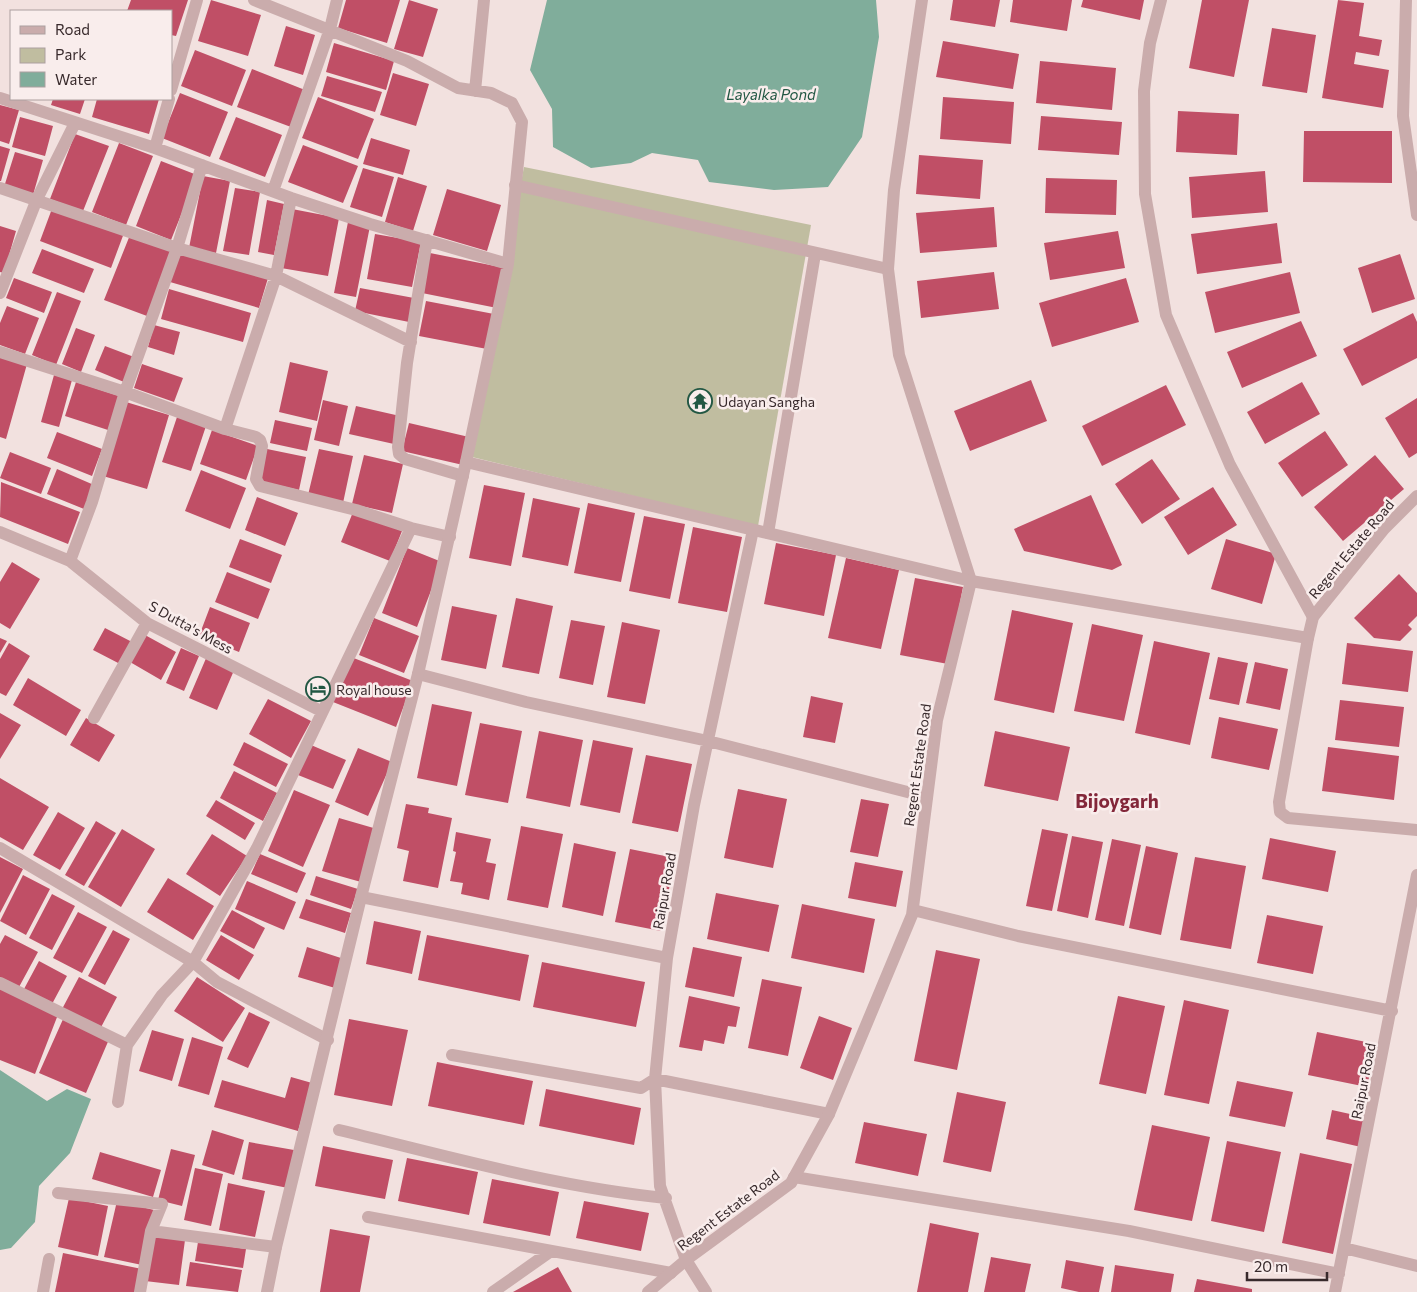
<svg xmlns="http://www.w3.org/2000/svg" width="1417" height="1292" font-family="Commissioner,sans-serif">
	<rect width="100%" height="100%" fill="#f2e1df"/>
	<path fill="#c0bda0" d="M524,167L811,225L758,526L468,456Z"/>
	<path fill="#80ad9b" d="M547,0H876L879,37L862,137L828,187L774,190L709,182L698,160L652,153L631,163L591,168L553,147L552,109L530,70Z
		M0,1070L47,1101L67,1089L91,1099L70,1153L39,1186L35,1222L11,1248L0,1250Z"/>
	<path fill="#c04f66" d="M131,0H188L176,36L171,35V11H127Z
		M211,0L261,15L248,56L198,41Z
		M346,0H400L387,43L338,28Z
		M409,0L438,9L423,57L394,49Z
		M953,0H1000L995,27L950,20Z
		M1013,0H1072L1067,31L1010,22Z
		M1083,0H1144L1140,20L1081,7Z
		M1202,0H1249L1234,77L1189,68Z
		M1338,0L1364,3L1359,36L1382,40L1379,56L1356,52L1354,64L1389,70L1383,108L1322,98Z
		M286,26L315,35L303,75L274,66Z
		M1272,28L1316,35L1307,93L1262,86Z
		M943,41L1019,54L1013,89L936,77Z
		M334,43L394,61L386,90L326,72Z
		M195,50L246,70L232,106L181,86Z
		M1040,61L1116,68L1112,110L1036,103Z
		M252,69L305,90L291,127L237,107Z
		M393,73L429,84L416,126L380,115Z
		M327,76L382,92L375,112L321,96Z
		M180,93L228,112L210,157L162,138Z
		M318,97L374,119L358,159L302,138Z
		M943,97L1014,102L1011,144L940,139Z
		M53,99H85L80,114L51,105Z
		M97,99H159L149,134L92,117Z
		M0,105L19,110L9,144L0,141Z
		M1178,111L1239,114L1237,155L1176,152Z
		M1041,116L1122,122L1119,155L1038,150Z
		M20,117L53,126L45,156L12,147Z
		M236,117L282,135L265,177L219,159Z
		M1304,131H1392V183L1303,182Z
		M75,134L109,146L83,211L50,199Z
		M371,138L410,150L403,175L363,164Z
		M119,143L153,156L126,225L92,212Z
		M303,145L358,166L343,203L288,182Z
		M0,146L10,149L1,181H0Z
		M15,152L43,160L33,195L4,187Z
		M919,155L983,160L980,199L916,194Z
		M161,161L197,175L171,240L136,226Z
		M363,168L394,177L382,217L350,207Z
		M1265,171L1268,212L1192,218L1189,177Z
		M203,176L230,181L216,253L189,248Z
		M398,177L427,186L413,231L385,222Z
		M1046,178L1117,180L1116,215L1045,213Z
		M235,188L260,192L249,255L223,251Z
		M447,189L501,205L487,251L433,235Z
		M267,200L284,204L274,255L258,252Z
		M53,206L124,233L111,268L40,241Z
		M994,207L997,247L920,253L916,213Z
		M292,209L339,218L328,276L281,268Z
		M348,222L370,226L356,297L334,293Z
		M1277,223L1282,263L1197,274L1191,234Z
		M0,226L16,231L4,273L0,272Z
		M1118,231L1125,268L1050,280L1044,243Z
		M375,234L421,242L412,287L367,279Z
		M130,235L173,252L147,316L104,300Z
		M42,249L94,269L84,293L32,273Z
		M179,252L268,278L259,308L170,282Z
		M430,253L505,268L497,308L422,293Z
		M1400,254L1415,299L1372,313L1358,268Z
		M994,272L999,309L921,318L917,281Z
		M1290,272L1300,313L1215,333L1205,292Z
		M14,278L52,292L44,313L6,298Z
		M1126,278L1139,322L1052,347L1039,303Z
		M360,288L414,298L409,322L355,311Z
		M169,289L251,313L243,342L161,319Z
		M57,292L81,301L56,365L32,355Z
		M426,301L494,314L487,349L419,336Z
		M7,306L39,318L25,354L0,345V323Z
		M1413,313L1417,322V358L1362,386L1343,349Z
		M1301,321L1317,356L1242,388L1227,352Z
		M154,325L180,332L174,355L148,347Z
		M76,328L95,335L81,372L62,364Z
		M105,346L134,357L124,382L95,370Z
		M0,357L27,364L6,439L0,437Z
		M290,362L328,371L317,421L279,412Z
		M142,364L183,378L174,402L134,388Z
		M54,375L72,380L59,427L41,422Z
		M1031,380L1047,421L970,451L954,411Z
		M76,382L119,396L108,430L65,416Z
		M1302,382L1320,414L1265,444L1247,412Z
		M1166,385L1186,425L1102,466L1082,426Z
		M1417,398V453L1409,458L1385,418Z
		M323,400L348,406L339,446L314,440Z
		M126,402L169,415L147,489L103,476Z
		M356,406L400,416L394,444L349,434Z
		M177,417L206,426L191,471L162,462Z
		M275,420L312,428L307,451L270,443Z
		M409,423L469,437L463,465L402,451Z
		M212,430L258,446L246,480L200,464Z
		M1325,431L1348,465L1302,497L1278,463Z
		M57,432L102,449L92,476L47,458Z
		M267,449L306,457L299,490L260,481Z
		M319,449L353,456L343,503L308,495Z
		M10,452L51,468L41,494L0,478Z
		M364,455L403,464L392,513L352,504Z
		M1375,455L1404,489L1343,541L1314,507Z
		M1152,459L1180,499L1142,524L1115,484Z
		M57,469L94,485L84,509L47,494Z
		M201,470L246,488L230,529L185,511Z
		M1,482L80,512L68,544L0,517Z
		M484,485L525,493L511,566L469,558Z
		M1213,487L1237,525L1188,555L1164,517Z
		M1091,495L1122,565L1112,570L1024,551L1014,529Z
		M257,497L298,513L285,546L245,530Z
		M533,498L580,508L568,566L522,557Z
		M588,503L635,513L621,582L574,573Z
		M353,512L402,531L390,561L341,542Z
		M644,516L685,524L670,599L629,591Z
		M693,527L742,537L727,612L678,603Z
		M240,539L282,555L271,583L229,567Z
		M1226,539L1276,554L1262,604L1211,589Z
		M776,543L836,555L824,616L764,604Z
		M407,548L442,562L417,627L382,613Z
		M846,558L899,570L881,649L828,638Z
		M12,562L40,579L10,629L0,623V582Z
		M227,572L270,589L258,619L215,602Z
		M1399,574L1417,593V616L1408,625L1412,629L1400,641L1374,638L1354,618Z
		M915,578L963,587L948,664L900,655Z
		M516,598L553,606L539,674L502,667Z
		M452,606L497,615L486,669L441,660Z
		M210,607L250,623L239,652L199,636Z
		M1012,610L1073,623L1054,713L994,700Z
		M374,618L419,636L404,673L359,655Z
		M571,620L605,626L593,685L559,678Z
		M622,622L660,630L645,704L607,697Z
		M1092,624L1143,635L1124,721L1074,711Z
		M105,628L134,643L122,665L93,650Z
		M145,635L176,652L161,680L130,662Z
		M0,638L7,641L0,653Z
		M1154,641L1210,653L1190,745L1135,733Z
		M9,643L30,656L6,696L0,693V659Z
		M1347,643L1413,651L1408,692L1342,684Z
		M181,648L199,656L184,691L166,683Z
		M207,656L235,668L217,710L189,698Z
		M351,657L413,681L396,727L333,702Z
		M1218,657L1248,663L1239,705L1209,699Z
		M1255,662L1288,669L1280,710L1246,703Z
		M28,678L81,710L66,736L13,705Z
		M811,696L843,703L835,743L803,737Z
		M268,699L311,721L291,758L249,734Z
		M1340,700L1404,707L1399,747L1335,740Z
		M432,704L472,712L457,786L417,778Z
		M0,713L21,725L0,759Z
		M1219,717L1278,729L1269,770L1211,758Z
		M86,718L115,735L99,762L70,745Z
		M480,723L522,731L508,803L465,795Z
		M539,731L583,740L570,807L526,798Z
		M995,731L1070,747L1058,801L984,786Z
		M593,740L633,748L620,813L580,805Z
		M244,742L288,764L276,787L233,765Z
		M311,745L346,760L333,789L298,775Z
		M1328,747L1399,756L1394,800L1322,791Z
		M358,748L392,762L368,816L335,802Z
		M646,755L692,764L678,832L632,823Z
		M234,771L277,793L263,821L220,798Z
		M0,778L49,807L23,850L0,837Z
		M738,789L787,799L773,868L724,858Z
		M294,790L330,805L303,867L268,851Z
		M861,799L889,804L878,857L850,852Z
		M216,800L255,823L245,840L206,816Z
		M406,804L429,808L428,813L452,818L438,888L403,881L409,851L397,848Z
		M58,812L85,828L60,870L33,855Z
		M339,818L377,829L361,882L322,871Z
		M96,821L116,833L84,886L65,875Z
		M521,826L563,834L548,908L507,900Z
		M122,829L155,849L121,907L88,887Z
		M1042,829L1068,834L1052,911L1026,906Z
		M456,832L491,839L486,862L496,864L489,900L461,894L463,883L450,881L456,852L453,851Z
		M212,834L247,856L220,896L186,874Z
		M1072,836L1103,842L1088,918L1057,911Z
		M1270,838L1336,851L1328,892L1262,879Z
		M1112,839L1141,845L1124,926L1095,920Z
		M574,843L616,852L603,916L562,907Z
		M1146,846L1178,853L1161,935L1129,928Z
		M630,849L675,858L661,931L615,922Z
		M260,854L306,873L297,893L251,874Z
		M0,857L23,869L0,913Z
		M1195,857L1246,866L1231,949L1180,940Z
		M855,862L903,871L896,907L848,898Z
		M23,875L50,889L26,935L0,921Z
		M316,876L358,889L351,909L310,895Z
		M168,878L214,906L193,940L147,912Z
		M247,881L296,902L284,930L235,909Z
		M716,893L779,905L769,952L707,939Z
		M52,894L75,906L52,950L29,938Z
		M306,899L351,913L345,933L299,918Z
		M802,904L875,919L864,973L791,958Z
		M232,910L265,928L254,949L220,931Z
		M78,912L107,927L82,973L53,958Z
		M1267,915L1323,926L1313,974L1257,963Z
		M374,921L421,931L412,974L366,964Z
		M113,930L130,939L105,985L88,976Z
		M5,935L38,952L19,987L0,977V944Z
		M221,935L254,955L239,980L206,960Z
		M427,935L529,955L520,1001L418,980Z
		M307,947L344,959L335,988L298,977Z
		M693,947L742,957L734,997L685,987Z
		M936,950L980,959L957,1070L914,1061Z
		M39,961L67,976L52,1004L24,989Z
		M542,962L645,982L636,1027L533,1007Z
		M79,977L117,997L99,1031L61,1011Z
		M197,977L245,1008L223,1042L174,1011Z
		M762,979L802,987L788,1056L748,1048Z
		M0,989L59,1012L35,1074L0,1060Z
		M689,996L740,1007L736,1027L728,1026L724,1044L704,1040L702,1051L679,1047Z
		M1118,996L1165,1006L1146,1094L1099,1084Z
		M1184,1000L1229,1010L1209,1104L1164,1095Z
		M249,1012L270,1022L248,1068L227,1059Z
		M819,1016L852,1028L833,1080L800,1068Z
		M64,1017L110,1037L86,1093L39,1073Z
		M349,1019L408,1030L392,1106L334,1095Z
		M152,1030L184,1039L172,1081L139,1071Z
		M1317,1032L1376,1044L1367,1087L1308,1075Z
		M192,1037L223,1047L209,1095L178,1086Z
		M437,1062L533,1081L524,1125L428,1106Z
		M291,1077L312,1083L298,1131L214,1107L222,1080L285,1098Z
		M1237,1081L1293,1092L1285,1127L1229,1116Z
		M546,1089L641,1108L634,1145L539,1126Z
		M957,1092L1006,1102L991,1172L943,1162Z
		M1332,1110L1368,1118L1361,1147L1326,1139Z
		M864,1122L927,1134L918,1176L855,1163Z
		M1152,1125L1210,1137L1192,1221L1134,1210Z
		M212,1130L244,1140L234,1175L202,1165Z
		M1227,1141L1281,1152L1264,1232L1211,1221Z
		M249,1142L294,1150L288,1188L242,1179Z
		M323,1146L393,1160L385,1199L315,1186Z
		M171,1149L195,1155L182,1206L158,1200Z
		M100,1152L161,1170L153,1197L92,1179Z
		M1300,1153L1352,1164L1333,1254L1282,1243Z
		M407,1158L478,1172L469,1215L398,1201Z
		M195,1168L223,1174L211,1226L184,1220Z
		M492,1179L559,1192L550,1236L483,1223Z
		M228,1183L265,1191L255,1237L219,1230Z
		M69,1198L108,1206L98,1256L58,1247Z
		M117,1201L154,1210L142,1265L104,1257Z
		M584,1201L649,1213L641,1251L576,1238Z
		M930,1223L979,1233L968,1292H917Z
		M330,1229L370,1236L360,1292H320Z
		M150,1235L185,1240L179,1285L145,1281Z
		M198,1242L246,1249L243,1268L195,1261Z
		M63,1253L142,1269L137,1292H55Z
		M991,1257L1031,1264L1025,1292H984Z
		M1066,1260L1104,1267L1099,1292H1079L1061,1288Z
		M190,1262L242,1270L238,1292L186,1286Z
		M1115,1265L1174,1274L1171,1292H1111Z
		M558,1267L572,1292H513Z
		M1197,1279L1252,1289V1292H1194Z"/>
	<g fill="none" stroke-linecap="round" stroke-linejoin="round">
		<path stroke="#caacac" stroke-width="12" d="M515,185L888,269
			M768,533L815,254
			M0,983L127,1045L118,1102
			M127,1045L162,995L193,962"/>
		<path stroke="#caacac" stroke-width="12" d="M254,0L407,61L458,88L491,93L512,103L522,122L508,264L466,462
			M922,0L894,190L888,269L899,355L971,581
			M1161,0L1150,43L1144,91L1145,194L1166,315L1230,465L1313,617
			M1406,0L1403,116L1417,215
			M171,90L197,0
			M475,91L484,0
			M0,98L155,148L291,198L370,224L508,264
			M155,148L169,99
			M0,188L177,248L276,276L411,342
			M273,191L330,29L337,0
			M427,240L407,363L398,447L399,454L405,459L463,476
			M0,293L37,199L75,123
			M0,352L125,392L225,429L256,437L260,440L262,446L256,479L260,486L356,510L411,528L450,537
			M225,429L276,276L291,198
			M0,532L70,561L147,623L321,711
			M70,561L92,502L125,392L177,248L202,165
			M1308,638L1279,802L1280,812L1288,818L1417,830
			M418,674L526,702L708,741L927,797
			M94,718L147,623
			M0,848L193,962L217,982L328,1040
			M361,897L667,958
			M913,910L1018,936L1392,1011
			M193,962L257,848L411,528
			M452,1055L641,1088L655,1079L829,1114
			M339,1130C447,1156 555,1187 666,1198
			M794,1177L1129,1231L1339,1274
			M58,1193L162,1204L151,1231L140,1292
			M368,1217L671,1273
			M151,1231L276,1247
			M1344,1248L1417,1266
			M43,1292L49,1259
			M493,1292L551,1251
			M706,1292L686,1260L660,1186L655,1079L667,958L694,805L753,530
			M1335,1292L1417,875"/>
		<path stroke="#caacac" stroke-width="12" d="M267,1292L276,1247L361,897L418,674L466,462L971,581L1308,638L1313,617L1384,529L1417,496
			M648,1292L686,1260L791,1183L829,1114L912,915L937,720L971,581"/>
	</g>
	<defs>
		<symbol id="temple-ring" viewBox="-11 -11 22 22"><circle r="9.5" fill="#f9edec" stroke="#225743" stroke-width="1.5"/><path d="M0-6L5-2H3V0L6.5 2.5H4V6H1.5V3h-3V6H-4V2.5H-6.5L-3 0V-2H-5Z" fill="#225743"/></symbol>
		<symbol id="hotel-ring" viewBox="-11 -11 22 22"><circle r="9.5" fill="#f9edec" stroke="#225743" stroke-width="1.5"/><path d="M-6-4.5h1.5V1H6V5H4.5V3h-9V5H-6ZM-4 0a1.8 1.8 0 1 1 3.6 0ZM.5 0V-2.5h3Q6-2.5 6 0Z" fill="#225743"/></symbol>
	</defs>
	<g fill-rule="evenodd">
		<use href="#temple-ring" x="686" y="387" width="28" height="28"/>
		<use href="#hotel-ring" x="304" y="675" width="28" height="28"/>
	</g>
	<g text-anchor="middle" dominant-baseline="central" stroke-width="5" stroke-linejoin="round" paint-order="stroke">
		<g font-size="14" fill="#382a2c" stroke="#f9edec" text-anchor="start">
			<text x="718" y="401">Udayan Sangha</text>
			<text x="336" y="689">Royal house</text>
		</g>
		<g font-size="14" fill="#382a2c" stroke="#f9edec">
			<text transform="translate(1351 549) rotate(-50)">Regent Estate Road</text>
			<text transform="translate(191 627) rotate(29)">S Dutta's Mess</text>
			<text transform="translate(917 765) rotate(-82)">Regent Estate Road</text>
			<text transform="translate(664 891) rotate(-80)">Raipur Road</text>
			<text transform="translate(1363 1081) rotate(-79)">Raipur Road</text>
			<text transform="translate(728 1210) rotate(-37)">Regent Estate Road</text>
		</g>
		<g font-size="15" font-style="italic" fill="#225743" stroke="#f9edec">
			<text x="771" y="94">Layalka Pond</text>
		</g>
		<g font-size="19" font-weight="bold" fill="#83273a" stroke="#f9edec">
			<text x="1117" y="800">Bijoygarh</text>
		</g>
	</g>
	<rect x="10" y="10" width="162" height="90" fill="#f9edec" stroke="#ac9f9f"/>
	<rect x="20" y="26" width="25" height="8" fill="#caacac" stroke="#ac9f9f"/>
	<text x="55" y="35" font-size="15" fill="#382a2c">Road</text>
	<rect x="20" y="48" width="25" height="15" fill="#c0bda0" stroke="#ac9f9f"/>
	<text x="55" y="60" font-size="15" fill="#382a2c">Park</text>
	<rect x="20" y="72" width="25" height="15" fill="#80ad9b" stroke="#ac9f9f"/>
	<text x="55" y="85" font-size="15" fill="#382a2c">Water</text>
	<path d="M1247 1272v8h80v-8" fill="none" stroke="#382a2c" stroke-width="2.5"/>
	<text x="1254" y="1272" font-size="15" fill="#382a2c" stroke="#f9edec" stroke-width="4" paint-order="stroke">20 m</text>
</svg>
